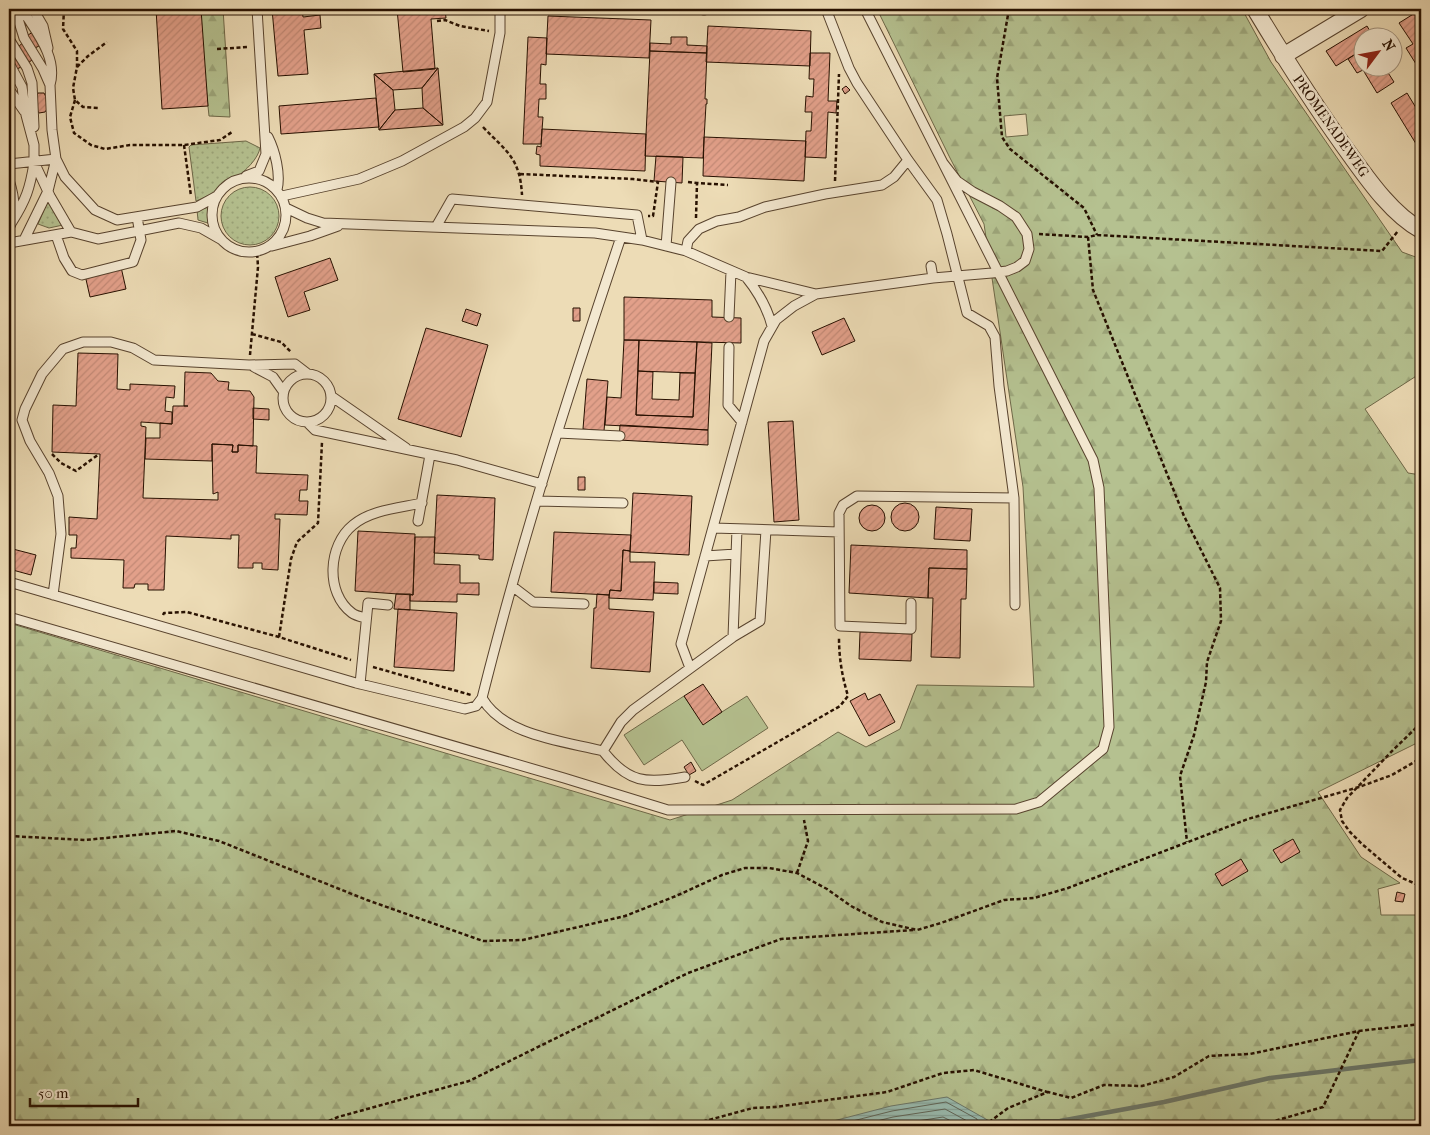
<svg xmlns="http://www.w3.org/2000/svg" width="1430" height="1135" font-family="'IM FELL French Canon',serif">
	<defs>
		<pattern id="grass-dots" width="8" height="8" patternUnits="userSpaceOnUse" patternTransform="scale(1.25)"><rect width="8" height="8" fill="#b5c190"/><path d="M2 2h.1M6 6h.1" fill="none" stroke="#9ca57a" stroke-width="1.8" stroke-linecap="round"/></pattern>
		<pattern id="forest-firs" width="22" height="20" patternUnits="userSpaceOnUse" patternTransform="scale(1.25)"><rect width="22" height="20" fill="#b5c190"/><path d="M5 1l3.5 6h-7zM16 11l3.5 6h-7z" fill="#9ca57a"/></pattern>
		<pattern id="water-rules" width="6" height="5" patternUnits="userSpaceOnUse" patternTransform="scale(1.25)"><rect width="6" height="5" fill="#99bbaf"/><path d="M0 2.5h6" fill="none" stroke="#84a095"/></pattern>
		<pattern id="building-hatch" width="6" height="6" patternUnits="userSpaceOnUse" patternTransform="scale(1.25)"><rect width="6" height="6" fill="#e2a08a"/><path d="M-1 1l2-2M0 6l6-6M5 7l2-2" fill="none" stroke="#c28975"/></pattern>
	</defs>
	<rect width="100%" height="100%" fill="#eddcb6"/>
	<filter id="stains"><feTurbulence type="fractalNoise" baseFrequency=".004" numOctaves="4"/><feColorMatrix values="0 0 0 0 .2 0 0 0 0 .09 0 0 0 0 .02 0 0 0 .5 -.17"/></filter>
	<radialGradient id="worn" r=".72"><stop offset=".6" stop-color="#630" stop-opacity="0"/><stop offset="1" stop-color="#630" stop-opacity=".3"/></radialGradient>
	<path fill="url(#grass-dots)" stroke="#6e6848" d="M246,141L260,148C256,169 215,194 196,201L189,147L191,145Z
		M221 216a29 29 0 1 1 58 0a29 29 0 1 1-58 0Z
		M48,200L63,225L49,228L38,224Z
		M210,207L211,224L198,220L197,210Z"/>
	<path fill="url(#forest-firs)" stroke="#6e6848" fill-rule="evenodd" d="M198,9H223L230,117L209,116Z
		M877,9H1242L1271,62L1402,252L1421,259V373L1365,409L1408,473L1421,475V741L1318,792L1361,857L1400,883L1378,889L1381,915H1421V1126H9V623L670,820L732,800L838,732L866,747L900,729L917,685L1034,687L1023,487L984,224L949,156ZM1026,114L1028,135L1006,137L1004,116Z"/>
	<path fill="#b5c190" stroke="#6e6848" d="M684,696L703,724L747,696L768,728L702,771L682,740L644,765L624,735Z"/>
	<path fill="url(#water-rules)" stroke="#6b7769" d="M947,1097L991,1122L973,1126H814L891,1106Z"/>
	<g fill="none" stroke-linecap="round" stroke-linejoin="round">
		<path stroke="#606658" stroke-width="1" d="M833,1126L892,1111L946,1102L977,1119V1126
			M857,1126L893,1117L945,1109L969,1122L970,1126
			M886,1126L943,1117L961,1126"/>
		<path stroke="#6b7769" stroke-width="4.5" d="M991,1122L1060,1121L1164,1102L1270,1078L1421,1060"/>
	</g>
	<path fill="url(#building-hatch)" stroke="#271000" d="M156,9H201L208,106L162,109Z
		M272,9H302L303,17L320,15L321,28L304,30L308,74L278,76Z
		M397,9H431V10L445,9L446,18L431,19L435,69L403,72Z
		M1412,9H1421V61L1416,64L1406,48L1413,44L1399,23L1415,13Z
		M548,16L651,20L649,58L546,54Z
		M708,26L811,31L810,66L706,62Z
		M1367,26L1374,38H1362V50L1336,66L1326,51Z
		M33,32L41,45L35,48L28,39V35Z
		M528,37L547,38L546,65L541,64L540,84H546V99H539L538,117H543L541,144H523Z
		M671,37H687V45L707,46V53L650,51V43L671,44Z
		M24,42L34,59L29,62L25,61L18,49L19,46Z
		M1362,50V68H1385L1394,82L1377,93L1363,70L1357,73L1348,59Z
		M650,51L707,53L705,99H707V104H706L703,158L645,156Z
		M15,53L23,66L17,69L9,60L10,57Z
		M810,53H830L828,101H837L836,113L828,112L826,158L805,157L806,131H811L812,112H805L806,96L813,97L814,79H809Z
		M438,68L422,88L393,90L374,74Z
		M438,68L443,125L423,108L422,88Z
		M374,74L393,90L395,110L379,130Z
		M846,86L850,90L845,94L842,89Z
		M38,93H44L46,97L47,109L45,112L39,113L37,110L36,97Z
		M1407,93L1421,116V152L1391,103Z
		M376,98L379,127L281,134L279,106Z
		M423,108L443,125L379,130L395,110Z
		M542,129L646,134L645,171L540,166V155L536,154L537,146L541,147Z
		M704,137L806,141L804,181L703,176Z
		M656,156L683,157L682,183L654,181Z
		M330,258L338,280L304,292L310,310L288,317L275,277Z
		M121,267L126,289L90,297L85,275Z
		M624,297L712,300V317L741,318V343L624,340Z
		M573,308H580V321H573Z
		M466,309L481,314L477,326L462,321Z
		M844,318L855,341L822,355L812,332Z
		M426,328L488,345L461,437L398,419Z
		M624,340H639L636,415L693,417L697,342L712,343L708,430L605,425L607,397L621,398Z
		M639,340L697,342L695,373L638,371Z
		M78,353L118,354L117,389L130,390V384L175,386L174,398L166,397L165,411L172,412V424L141,422V426L146,427L143,498L218,500V492L213,494L212,444L233,445L232,452H238V445L257,446L256,473L308,475L307,490H300L299,501H308L307,515L275,514V519H280L278,570L262,569V563H253V568H238L239,535H231V539L166,536L164,590H148V584H135L134,588H123L124,560L71,558V548H76L77,535H69V517L97,519L100,454L52,452L53,405L76,406Z
		M638,371L653,372L652,399L679,400L680,373H695L693,417L636,415Z
		M185,372L211,373L218,381L229,382L228,390L250,391L254,397L253,446L238,445V452H232L233,445L212,444V461L145,459L146,438H160V423L172,424L173,406H188H184Z
		M587,379L608,381L604,431L583,429Z
		M253,408L269,409V420L253,419Z
		M793,421L799,520L774,522L768,422Z
		M620,425L708,430V445L619,440Z
		M578,477H585V490H578Z
		M633,493L692,496L689,555L630,552Z
		M437,495L495,498L493,560L479,559V555L434,553Z
		M891 517a14 14 0 1 1 28 0a14 14 0 1 1-28 0Z
		M859 518a13 13 0 1 1 26 0a13 13 0 1 1-26 0Z
		M936,507L972,509L970,541L934,539Z
		M358,531L415,534L413,595L355,591Z
		M554,532L631,535L630,551L623,550L621,591L610,590L609,595L551,592Z
		M415,537H435L434,564L460,565V583H479V595L457,594V602L410,601V594L413,595Z
		M851,545L967,550V569L929,568L928,598L849,593Z
		M9,548L36,555L31,575L9,569Z
		M623,550L630,551V562H655L653,600L609,598L610,590L621,591Z
		M929,568L967,569L966,599H961L960,658L931,657L933,598H928Z
		M654,582L678,583V594L654,593Z
		M396,594H410V610L394,609Z
		M597,594L609,595V609L654,612L650,672L591,668L594,608H596Z
		M398,609L457,613L454,671L394,667Z
		M860,632L912,634L911,661L859,659Z
		M703,684L722,712L703,725L684,696Z
		M865,693L868,700L880,694L895,722L869,736L850,701Z
		M691,762L696,771L689,775L684,767Z
		M1293,839L1300,852L1281,863L1273,850Z
		M1241,859L1248,871L1222,886L1215,874Z
		M1397,892L1405,894L1403,902L1395,901Z"/>
	<g fill="none" stroke-linecap="round" stroke-linejoin="round">
		<defs>
			<path id="service" d="M17,9L19,22L24,38L43,69L50,85L52,130L56,159L65,177L95,210L117,220L197,207L217,196
				M22,9C36,32 58,57 50,85
				M33,9L43,26L48,48
				M826,9L849,68L857,83L908,160L937,200L947,234L967,313L989,326L995,337L999,386L1014,498L857,496L843,505L839,513L840,626L911,629V603
				M704,10L705,9
				M9,39L27,68L32,83L34,127
				M9,63L22,87L26,115L34,145V162L50,196L71,232L98,239L179,223L201,228L222,240
				M9,89L24,111
				M268,137C275,151 281,174 277,190
				M9,164L56,159L48,191L24,240
				M246,176L259,171L266,154L257,9
				M212 215a37 37 0 1 1 74 0a37 37 0 1 1-74 0Z
				M9,180C14,195 17,214 9,228
				M282,196L359,179L402,161L464,127L475,118L487,102L500,33V9
				M286,208L307,218L323,223L595,233L642,240L686,251L746,277L816,294L933,278L992,273L1007,271L1017,267L1025,261L1029,249L1027,234L1016,217L1000,206L973,192L957,181L943,163L865,9
				M12,222C26,200 30,188 34,163
				M436,227L452,199L637,215L642,240
				M56,235L64,258L72,271L82,275L133,262L141,240L137,217
				M9,243L71,232
				M272,246L310,236L338,226
				M666,246L671,182
				M686,251L688,241L699,229L717,221L739,217L765,207L825,194L882,185L894,177L908,160
				M931,266L933,278
				M746,277C759,293 767,307 772,326
				M729,317L731,271
				M729,347L728,405L742,422
				M254,367L273,377L283,391
				M283 398a24 24 0 1 1 48 0a24 24 0 1 1-48 0Z
				M331,396L406,448
				M308,423L315,430L457,460L542,484
				M558,433L620,436
				M1014,498L1015,605
				M537,501L623,503
				M418,521L430,455
				M713,528L839,532
				M705,556L736,554
				M9,582L356,683L465,709L476,706L482,698C521,542 570,389 621,237
				M512,586L533,602L584,604
				M53,595L61,534L58,496L49,473L30,441L22,420L25,409L42,374L63,349L83,342H111L133,348L154,360L249,365L295,364L308,374
				M9,617L564,778L668,810L1016,809L1039,802L1103,749L1109,727L1099,488L1093,460L943,163
				M366,618C362,617 356,616 352,613C325,593 328,545 353,525C371,510 399,508 422,503
				M733,637L737,529
				M690,668L681,644L764,341L776,320L794,306L816,294
				M360,684L368,603L388,605
				M482,698C504,736 563,741 603,751L621,722L633,710L733,637L760,621L766,530
				M603,751C628,783 646,784 685,777"/>
			<path id="minor" d="M1255,9C1285,59 1316,108 1351,156C1369,181 1393,215 1421,230
				M1283,56L1361,9"/>
		</defs>
		<use href="#service" stroke="#58432e" stroke-width="11"/>
		<use href="#minor" stroke="#58432e" stroke-width="18"/>
		<path stroke="#271000" stroke-width="2.5" stroke-dasharray="4 2.5" stroke-linecap="butt" d="M64,9L63,29L77,51V67L73,88L75,100L83,107L99,108
			M1009,9L997,78L1002,137L1010,149L1084,208L1097,235
			M437,21L445,20L460,26L489,31
			M217,49L248,47
			M77,67L88,56L107,42
			M75,100L70,117L74,133L91,145L105,149L130,145H184L220,140L232,132
			M483,127C507,152 520,158 522,195
			M184,145L191,196
			M520,174L633,179L658,182L653,216H648
			M835,181L839,74
			M688,182L697,183
			M696,218L697,183L728,185
			M1039,234L1088,237L1097,235L1382,251L1398,231
			M1088,237L1093,290L1184,516L1220,588L1221,621L1207,662L1206,682L1194,735L1180,776L1187,842
			M252,334L281,342L291,352
			M250,355L258,267L257,251
			M52,454L61,463L76,471L99,454
			M163,615L164,613L187,612L279,637L351,660
			M279,637L291,559L297,542L318,523L322,442
			M373,667L471,695
			M1421,723L1393,750L1347,798L1340,810L1342,821L1350,832L1362,844L1389,867L1402,878L1416,884L1421,881
			M695,781L703,785L840,706L848,696C842,676 839,658 839,637
			M9,836L85,840L176,831L219,841L367,900L483,941L523,940L625,916L676,896L722,875L745,868H769L797,873L827,889L851,906L882,922L917,930L941,923L1004,900L1034,898L1068,888L1248,819L1359,787L1392,775L1421,758
			M797,873L808,841L804,820
			M317,1126L338,1117L469,1081L688,973L781,939L913,930
			M698,1126L705,1121L753,1108L775,1107L887,1092L943,1073L974,1070L1047,1092
			M984,1126L1008,1108L1048,1092L1071,1098L1104,1085L1142,1086L1174,1077L1209,1056L1250,1054L1359,1031L1421,1024
			M1257,1126L1323,1107L1359,1031"/>
		<use href="#service" stroke="#f3e8d0" stroke-width="9"/>
		<use href="#minor" stroke="#f3e8d0" stroke-width="16"/>
	</g>
	<g text-anchor="middle" dominant-baseline="central" stroke-width="5" stroke-linejoin="round" paint-order="stroke">
		<g font-size="14" fill="#271000" stroke="#f3e8d0">
			<text transform="translate(1331 126) rotate(55)">PROMENADEWEG</text>
		</g>
	</g>
	<rect width="1430" height="1135" fill="none" stroke="#eddcb6" stroke-width="30"/>
	<rect x="10" y="10" width="1410" height="1115" fill="none" stroke="#271000" stroke-width="2.5"/>
	<rect x="15" y="15" width="1400" height="1105" fill="none" stroke="#271000"/>
	<g transform="translate(1378 52) rotate(58)"><circle r="24" fill="#f3e8d0" stroke="#a1927d"/>
	<path d="M0-4L9 19L0 12L-9 19Z" fill="#8f2418"/>
	<text y="-8" font-size="14" font-weight="bold" text-anchor="middle" fill="#271000">N</text>
	</g>
	<path d="M30 1098v8h108v-8" fill="none" stroke="#271000" stroke-width="2.5"/>
	<text x="38" y="1098" font-size="15" fill="#271000" stroke="#f3e8d0" stroke-width="4" paint-order="stroke">50 m</text>
	<rect width="100%" height="100%" filter="url(#stains)"/>
	<rect width="100%" height="100%" fill="url(#worn)"/>
</svg>
